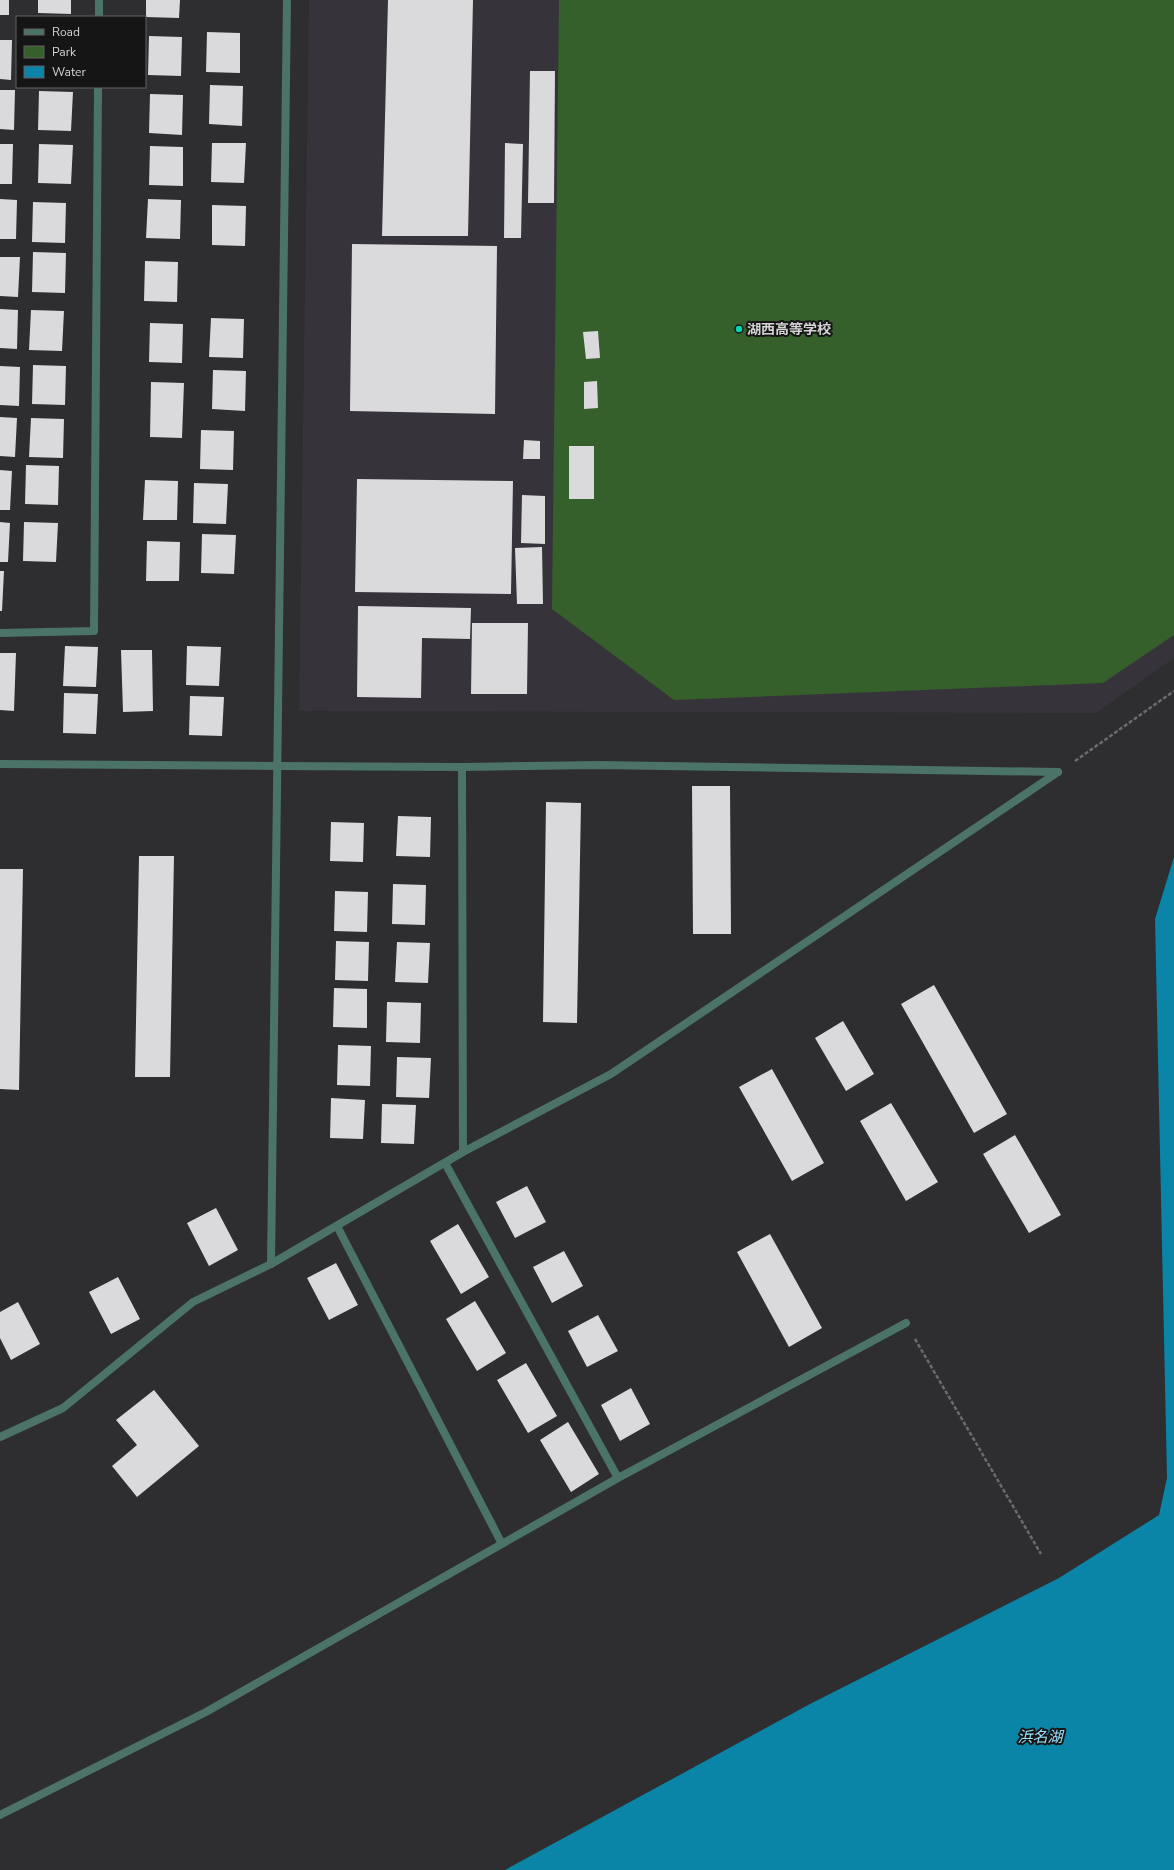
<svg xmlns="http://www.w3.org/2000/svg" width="1174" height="1870" font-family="'Nunito Sans','Noto Sans JP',sans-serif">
	<rect width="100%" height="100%" fill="#2e2d2f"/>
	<path fill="#37333b" d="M309,0H1174V658L1096,713L299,711Z"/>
	<path fill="#35602b" d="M559,0H1174V635L1103,683L674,700L552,609Z"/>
	<path fill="#0a84a7" d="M1174,857V1870H505L810,1704L1059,1578L1159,1515L1167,1478L1155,919Z"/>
	<path fill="#dad9dc" d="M0,0H9V15H0Z
		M38,0H71V14L38,13Z
		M146,0H180L179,18L146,17Z
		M388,0H473L468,236H382Z
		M207,32L240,33V73L206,72Z
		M149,36L182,37L181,76L148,75Z
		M0,40H12L11,80L0,79Z
		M530,71H555L554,203H528Z
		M210,85L243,86L242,126L209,124Z
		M0,90H15L14,130L0,129Z
		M39,91L73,92L71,131L38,130Z
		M150,94L183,95L182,135L149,133Z
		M212,143H246L244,183L211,182Z
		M505,143L523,144L521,238H504Z
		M0,144H13L12,184H0Z
		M39,144L73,145L71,184L38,183Z
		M150,146L183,147V186L149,185Z
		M0,199L17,200L16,239H0Z
		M148,199L181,200L180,239L146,238Z
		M33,202L66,203L65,243L32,242Z
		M212,205L246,206L245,246L212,245Z
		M352,244L497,246L495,414L350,411Z
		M33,252L66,253L65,293L32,292Z
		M0,257H20L18,297L0,296Z
		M145,261L178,262L177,302L144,301Z
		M0,309L18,310L17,349L0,348Z
		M31,310L64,311L62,351L29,350Z
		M211,318L244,319L243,358L209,357Z
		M150,323L183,324L182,363L149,362Z
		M598,331L600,358L586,359L583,332Z
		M33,365L66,366L65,405L32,404Z
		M0,366L20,367L19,406L0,405Z
		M213,370L246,371L245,411L212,409Z
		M597,381L598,408L584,409V382Z
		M151,382L184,383L182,438L150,437Z
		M0,417L17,418L15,457L0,456Z
		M31,418L64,419L63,458L29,457Z
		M201,430L234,431L233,470L200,469Z
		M524,440L540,441V459H523Z
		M569,446H594V499H569Z
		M26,465L59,466L58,505L25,504Z
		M0,470L12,471L10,510H0Z
		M357,479L513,481L511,594L355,592Z
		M145,480L178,481L177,520H143Z
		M194,483L228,484L226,524L193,523Z
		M522,495L545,496V544L521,543Z
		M0,522L10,523L8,562H0Z
		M24,522L58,523L56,562L23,561Z
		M202,534L236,535L234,574L201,573Z
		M147,541L180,542L179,581H146Z
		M542,547L543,604H517L515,548Z
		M0,571H4L2,611H0Z
		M358,606L471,608L470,639L422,638L421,698L357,697Z
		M472,623H528L527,694H471Z
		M65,646L98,647L96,687L63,686Z
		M187,646L221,647L219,686L186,685Z
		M121,650H152L153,711L123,712Z
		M0,653H16L14,711L0,710Z
		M64,693L98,694L96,734L63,733Z
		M190,696L224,697L222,736L189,735Z
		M692,786H730L731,934H693Z
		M546,802L581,803L577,1023L543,1022Z
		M398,816L431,817L430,857L396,856Z
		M331,822L364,823L363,862L330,861Z
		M139,856H174L170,1077H135Z
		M0,869H23L19,1090L0,1089Z
		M393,884L426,885L425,925L392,924Z
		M335,891L368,892L367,932L334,931Z
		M336,941L369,942L368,981L335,980Z
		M397,942L430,943L428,983L395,982Z
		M934,985L1007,1114L974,1133L901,1004Z
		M334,988L367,989V1028L333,1027Z
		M387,1002L421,1003L420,1043L386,1042Z
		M843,1021L874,1074L846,1091L815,1038Z
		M338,1045L371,1046L370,1086L337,1085Z
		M397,1057L431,1058L429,1098L396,1097Z
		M772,1069L824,1163L792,1181L739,1087Z
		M331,1098L365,1100L363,1139L330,1138Z
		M891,1103L938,1182L906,1201L860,1121Z
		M382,1104L416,1105L414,1144L381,1143Z
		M1015,1135L1061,1215L1029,1233L983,1154Z
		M527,1186L546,1222L515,1238L496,1202Z
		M216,1208L238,1250L209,1266L187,1223Z
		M458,1224L489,1277L461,1294L430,1241Z
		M770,1234L822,1328L789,1347L737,1252Z
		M564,1251L583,1286L552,1303L533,1267Z
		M336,1263L358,1305L329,1320L307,1278Z
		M118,1277L140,1319L111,1334L89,1292Z
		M475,1301L506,1353L477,1371L446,1319Z
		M18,1302L40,1344L11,1360L0,1338V1312Z
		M598,1315L618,1351L587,1367L568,1331Z
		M526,1363L557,1416L528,1433L497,1380Z
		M631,1388L650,1424L620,1441L601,1405Z
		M154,1390L199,1446L137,1497L112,1466L137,1445L116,1420Z
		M568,1422L599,1474L571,1492L540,1440Z"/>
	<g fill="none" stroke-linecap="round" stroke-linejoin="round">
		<path stroke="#6c6b6c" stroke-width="2.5" stroke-dasharray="4 2" stroke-linecap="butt" d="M1075,761L1174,691
			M915,1339L1041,1554"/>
		<path stroke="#4c7367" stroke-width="8" d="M99,17V0
			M0,633L94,631L98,87
			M276,766L462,767L598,765L1058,772
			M445,1163L618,1478
			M337,1226L502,1544
			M0,1437L63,1408L193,1302L271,1264
			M0,1815L206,1712L618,1478L906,1323"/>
		<path stroke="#4c7367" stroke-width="8" d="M0,764L276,766
			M462,767L463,1152
			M271,1264L287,0
			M271,1264L463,1152L611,1074L1058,772"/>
	</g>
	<circle fill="#01d5b6" stroke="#161516" stroke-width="1.5" cx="739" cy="329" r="4"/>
	<g text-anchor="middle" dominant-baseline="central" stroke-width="4" stroke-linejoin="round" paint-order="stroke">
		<g font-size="14" font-weight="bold" fill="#d5d4d5" stroke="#161516" text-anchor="start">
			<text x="747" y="329">湖西高等学校</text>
		</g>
		<g font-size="15" font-style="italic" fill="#9ae2ff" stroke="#161516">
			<text x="1040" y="1737">浜名湖</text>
		</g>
	</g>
	<rect x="16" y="16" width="130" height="72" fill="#161516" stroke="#626162"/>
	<rect x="24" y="29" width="20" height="6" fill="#4c7367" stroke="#626162"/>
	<text x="52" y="36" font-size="12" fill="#d5d4d5">Road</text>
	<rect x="24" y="46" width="20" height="12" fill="#35602b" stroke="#626162"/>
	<text x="52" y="56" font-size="12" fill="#d5d4d5">Park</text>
	<rect x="24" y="66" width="20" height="12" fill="#0a84a7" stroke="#626162"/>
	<text x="52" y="76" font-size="12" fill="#d5d4d5">Water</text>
</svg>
